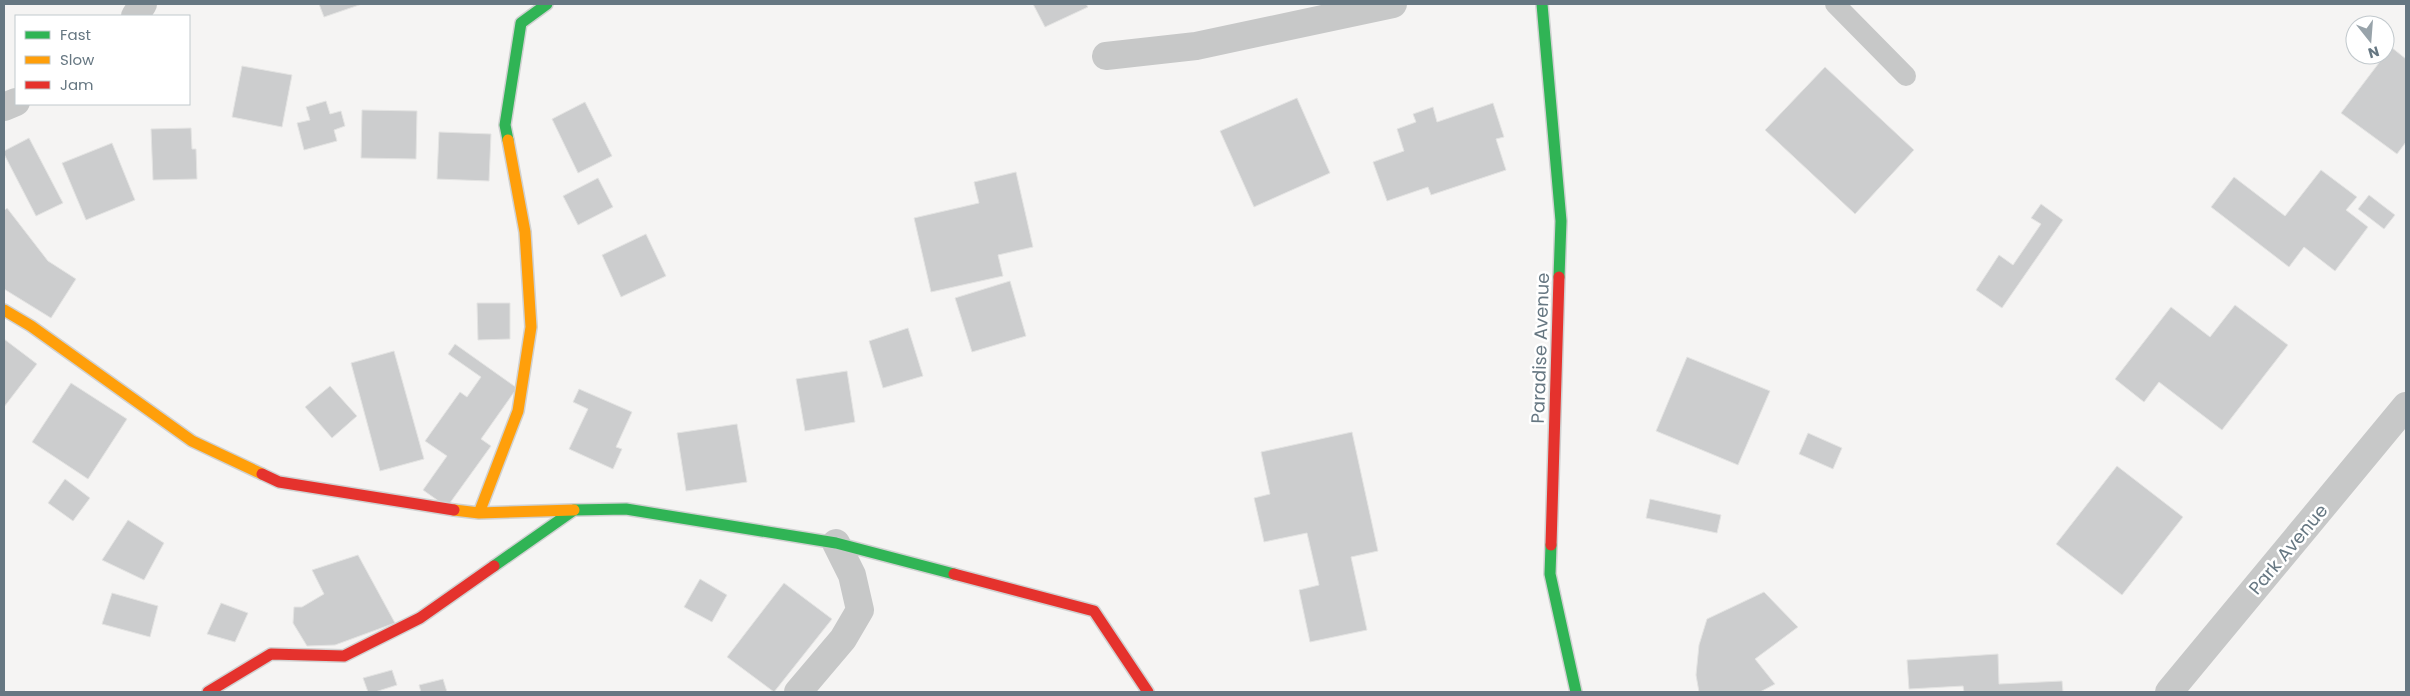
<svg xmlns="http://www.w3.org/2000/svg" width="2410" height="696" font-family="Poppins,sans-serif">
	<rect width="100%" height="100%" fill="#f5f4f3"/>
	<path fill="#cccdce" stroke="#e4e4e3" d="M319,4H362L324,17Z
		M1033,4H1086L1088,7L1045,27Z
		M2391,47L2406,59V142L2397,154L2341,113Z
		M242,66L292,75L282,127L232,117Z
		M1825,67L1914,150L1855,214L1765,130Z
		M1297,98L1330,173L1254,207L1220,131Z
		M326,101L330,114L341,111L345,126L334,130L337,141L304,150L297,123L310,120L306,107Z
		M585,102L612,156L578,173L552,119Z
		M1493,103L1504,137L1496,139L1506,170L1431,195L1428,187L1387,201L1373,162L1404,151L1397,129L1416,122L1413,114L1433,107L1437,122Z
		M362,110L417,111L416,159L361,158Z
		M191,128L192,149H196L197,179L153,180L151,129Z
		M439,132L491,134L489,181L437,179Z
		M29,138L63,203L36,216L4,154V151Z
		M112,143L135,200L86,220L62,163Z
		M2321,170L2357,197L2346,210L2368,227L2335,271L2304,247L2289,267L2211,207L2234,177L2285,216Z
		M1016,172L1033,247L998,255L1003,276L931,292L914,218L979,203L974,182Z
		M598,178L613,207L578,225L563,196Z
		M2369,195L2395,215L2384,229L2358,209Z
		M2041,204L2063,220L2002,308L1976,290L1999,255L2013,265L2041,224L2031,218Z
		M7,208L48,261L76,279L51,318L4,289V211Z
		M646,234L666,276L621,297L602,255Z
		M1010,281L1026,336L972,352L955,298Z
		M477,303H510V339L478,340Z
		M2235,305L2288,345L2222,430L2159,382L2144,402L2115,379L2171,307L2210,337Z
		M908,328L923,376L883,388L869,341Z
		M4,339L37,364L4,407Z
		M455,344L517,388L481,439L491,446L447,507L423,490L447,456L425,441L460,392L467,397L481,377L448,354Z
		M394,351L424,459L380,471L351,363Z
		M1687,357L1770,391L1738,465L1656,431Z
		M847,371L855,422L805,431L796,379Z
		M71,383L127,419L88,479L32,442Z
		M330,386L357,416L332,438L305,407Z
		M579,389L632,412L616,447L622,449L613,469L569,449L588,409L573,402Z
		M737,424L747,482L686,491L677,433Z
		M1352,432L1378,551L1351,557L1367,630L1310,642L1299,590L1319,585L1307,533L1264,542L1254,498L1270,494L1261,452Z
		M1808,433L1842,448L1833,469L1799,454Z
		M2117,466L2183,517L2122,595L2056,544Z
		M65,479L90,498L73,521L48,503Z
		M1650,499L1721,515L1717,533L1646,518Z
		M128,520L164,543L144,580L102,560Z
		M358,555L395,623L335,645L307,646L293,623L294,607H302L324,594L312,570Z
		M700,579L727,595L712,622L684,607Z
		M784,583L832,619L774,692L727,657Z
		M1764,592L1798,627L1755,659L1775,684L1760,692H1699L1696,675L1699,645L1707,619Z
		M112,593L158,606L150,637L102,624Z
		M221,603L248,613L235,642L207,634Z
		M1998,654L1999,684L2062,681L2063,692H1964L1963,686L1909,689L1907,660Z
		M392,670L397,685L375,692H368L363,678Z
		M443,679L447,692H421L419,685Z"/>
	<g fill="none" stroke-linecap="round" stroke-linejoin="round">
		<defs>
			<path id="fast" d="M1542,4L1561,221L1559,277
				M508,140L505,125L521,23L547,4
				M1551,545L1550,574L1576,692
				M494,566L574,510L626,509L836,543L954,574"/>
			<path id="slow" d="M4,310L31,326L192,441L262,474
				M454,510L479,513L574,510
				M479,513L518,411L531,327L525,232L508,140"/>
			<path id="jam" d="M262,474L279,482L454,510
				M1551,545L1559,277
				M954,574L1094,611L1148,692
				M208,692L271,654L344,656L420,618L494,566"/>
		</defs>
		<use href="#fast" stroke="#d0d1d1" stroke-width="14"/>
		<use href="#slow" stroke="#d0d1d1" stroke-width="14"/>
		<use href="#jam" stroke="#d0d1d1" stroke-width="14"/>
		<path stroke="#c7c8c8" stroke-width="20" d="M1835,4L1906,76"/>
		<path stroke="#c7c8c8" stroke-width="28" d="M135,16L143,4
			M1106,56L1196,46L1393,4
			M4,107L16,102
			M798,692L843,639L860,610L852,575L836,543
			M2169,692L2406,406"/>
		<use href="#fast" stroke="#30b455" stroke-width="11"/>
		<use href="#slow" stroke="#ff9f0a" stroke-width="11"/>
		<use href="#jam" stroke="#e5322d" stroke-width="11"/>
	</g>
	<g text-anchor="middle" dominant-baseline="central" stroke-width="5" stroke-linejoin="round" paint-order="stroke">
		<g font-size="18" fill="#667782" stroke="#fff">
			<text transform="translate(1540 348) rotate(-88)">Paradise Avenue</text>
			<text transform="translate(2288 549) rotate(-50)">Park Avenue</text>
		</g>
	</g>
	<rect width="2410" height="696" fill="none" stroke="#667782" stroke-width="10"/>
	<rect x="15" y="15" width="175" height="90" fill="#ffffff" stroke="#c2c9cd"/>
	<rect x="25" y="31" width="25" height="8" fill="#30b455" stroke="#c2c9cd"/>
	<text x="60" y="40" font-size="15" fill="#667782">Fast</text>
	<rect x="25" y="56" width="25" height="8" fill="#ff9f0a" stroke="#c2c9cd"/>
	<text x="60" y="65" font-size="15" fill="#667782">Slow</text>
	<rect x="25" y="81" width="25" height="8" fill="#e5322d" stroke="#c2c9cd"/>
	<text x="60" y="90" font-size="15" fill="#667782">Jam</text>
	<g transform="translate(2370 40) rotate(163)"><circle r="24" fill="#ffffff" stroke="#c2c9cd"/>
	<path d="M0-4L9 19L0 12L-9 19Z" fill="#98a3aa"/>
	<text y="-8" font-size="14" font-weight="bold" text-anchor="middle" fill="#667782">N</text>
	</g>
</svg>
